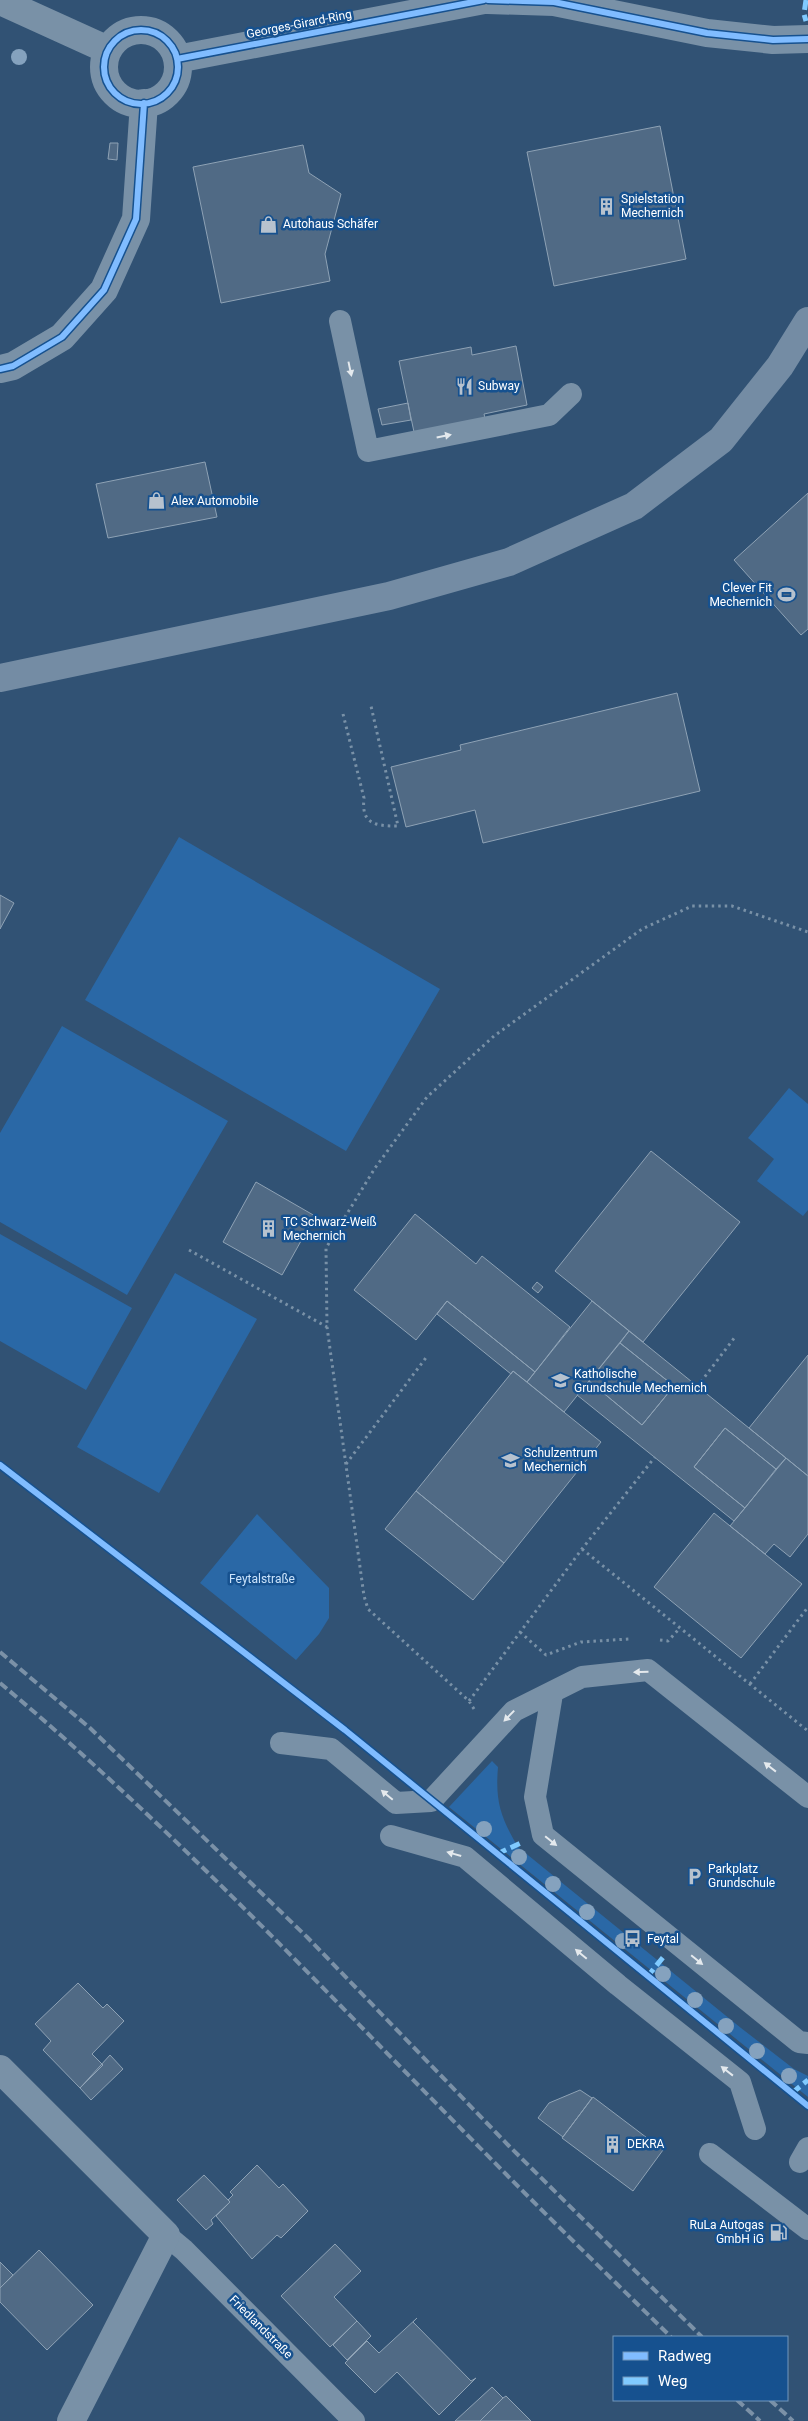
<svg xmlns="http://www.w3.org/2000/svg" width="808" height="2421" font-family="Roboto,sans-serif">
	<rect width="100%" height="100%" fill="#315274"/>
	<path fill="#2a68a6" d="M179,837L440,989L346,1151L85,1000Z
		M62,1026L228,1121L127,1295L0,1222V1133Z
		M789,1088L808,1104V1210L803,1216L757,1181L774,1159L748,1138Z
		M0,1234L132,1308L86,1390L0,1341Z
		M175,1273L257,1319L159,1493L77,1447Z
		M257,1514L329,1588V1618L319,1634L296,1660L200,1583Z
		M492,1761L498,1767C495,1802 501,1818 518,1847L741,2028L794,2069L808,2076V2097L449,1807Z"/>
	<path fill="#506a85" stroke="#8ea2b5" d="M660,126L686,259L554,286L527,152Z
		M110,143H118L117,160L108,159Z
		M303,145L309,173L341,194L325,254L330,281L221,303L193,167Z
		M516,346L527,405L484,414L485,418L414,432L399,361L471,347L472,355Z
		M408,403L411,420L382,425L378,409Z
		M205,462L217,517L108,538L96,484Z
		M808,493V629L801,635L734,560Z
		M677,693L700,791L483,843L475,810L406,827L391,767L461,750L460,745Z
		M0,895L14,903L0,929Z
		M651,1151L740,1222L643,1342L555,1271Z
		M256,1182L315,1216L282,1275L223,1242Z
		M415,1214L476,1264L482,1256L570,1327L535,1372L447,1301L416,1340L354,1290Z
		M537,1282L543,1287L538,1293L532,1288Z
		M447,1301L535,1372L527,1382L513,1371L511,1374L437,1314Z
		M592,1301L629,1331L564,1412L527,1382Z
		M629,1331L786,1458L776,1469L725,1428L694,1467L745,1508L734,1521L577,1395L589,1381L642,1425L674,1386L620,1343Z
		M620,1343L674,1386L642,1425L589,1381Z
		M808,1355V1476L749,1428Z
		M513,1371L601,1442L504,1563L416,1491Z
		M725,1428L776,1469L745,1508L694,1467Z
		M786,1458L808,1476V1534L790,1557L774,1544L765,1554L730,1526Z
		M416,1491L504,1563L473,1600L385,1529Z
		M714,1513L802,1584L741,1658L654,1587Z
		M78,1983L103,2008L107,2004L124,2021L92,2054L103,2065L80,2088L43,2050L51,2041L35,2024Z
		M110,2055L123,2069L91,2100L80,2088Z
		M580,2090L592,2098L563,2137L538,2118L549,2103Z
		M593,2097L663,2150L633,2191L562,2138Z
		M257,2165L279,2188L283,2184L308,2211L281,2238L277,2235L252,2259L216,2216L230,2202L228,2200L233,2195L230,2192Z
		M204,2175L230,2202L211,2220L213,2224L206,2230L177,2200Z
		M335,2244L361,2271L334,2297L357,2321L330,2347L281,2296Z
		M39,2250L93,2305L47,2350L0,2302V2288Z
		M0,2262L13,2275L0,2288Z
		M417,2318L413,2322L471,2381L476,2378L439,2415L397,2372L375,2393L345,2363L367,2341L379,2353Z
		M357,2321L371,2336L347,2360L333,2345Z
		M492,2387L503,2398L480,2421H455Z
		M506,2396L531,2421H480L503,2398Z"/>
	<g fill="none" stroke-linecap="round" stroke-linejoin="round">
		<path stroke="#7991a7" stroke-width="3" stroke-dasharray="2.5 4" stroke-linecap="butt" d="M343,714L364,798C361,824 375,826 398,826L371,706
			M189,1250L327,1327
			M697,1387L735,1337
			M346,1464L428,1355
			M582,1549L808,1731
			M520,1632L546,1655L581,1642L629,1639
			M660,1640L668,1641L680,1628
			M750,1684L808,1607
			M469,1701L582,1549L655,1457
			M474,1709L469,1701L368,1609L364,1596L327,1327L326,1248L375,1168L427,1097L494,1036L642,929L692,906H732L808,932"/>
		<path stroke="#7991a7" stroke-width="22" d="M340,321L368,451L549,415L571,394
			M552,1694L535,1797L543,1835L799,2042L808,2043
			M281,1743L331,1749L396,1803L431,1801L514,1711L582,1677L648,1670L808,1797
			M391,1836L465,1857L618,1985L740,2082L755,2129
			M710,2154L808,2229
			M800,2162L808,2148
			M166,2235L184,2250L354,2421"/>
		<path stroke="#7991a7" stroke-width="28" d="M488,0L554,2L707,33L773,40L808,39
			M0,1L108,50
			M104 67a37 37 0 1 1 74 0a37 37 0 1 1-74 0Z
			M177,59L484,0
			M0,369L13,366L62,337L104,290L136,219L144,103
			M0,2069L166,2235L71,2421"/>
		<path stroke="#748ca4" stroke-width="28" d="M0,678L389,596L509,562L634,506L721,440L780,366L808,321"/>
		<path stroke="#7b91a7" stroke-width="4" stroke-dasharray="9 4" stroke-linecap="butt" d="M0,1652L90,1728L307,1937L509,2146L702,2337
			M0,1683C176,1830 332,1999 494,2162C552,2221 612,2279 671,2337
			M737,2400L760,2421
			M770,2400L793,2421"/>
		<path stroke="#80caff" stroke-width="5" stroke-dasharray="10 5" stroke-linecap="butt" d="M806,0L804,14L806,21
			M497,1854L523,1842
			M647,1977L665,1955
			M792,2093L808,2080"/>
		<defs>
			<path id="cycleway" d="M488,0L554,2L707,33L773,40L808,39
				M104 67a37 37 0 1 1 74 0a37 37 0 1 1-74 0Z
				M177,59L484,0
				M0,369L13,366L62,337L104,290L136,219L144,103
				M0,1465L345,1730L808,2106"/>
		</defs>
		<use href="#cycleway" stroke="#16518f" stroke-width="9"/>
		<use href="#cycleway" stroke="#80bcff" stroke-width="6"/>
	</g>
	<g fill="#85a2be">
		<circle cx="19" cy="57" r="8"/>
		<circle cx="484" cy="1829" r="8"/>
		<circle cx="519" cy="1857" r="8"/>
		<circle cx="553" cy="1884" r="8"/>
		<circle cx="587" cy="1912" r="8"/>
		<circle cx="623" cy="1941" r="8"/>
		<circle cx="663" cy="1974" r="8"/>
		<circle cx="695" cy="2000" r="8"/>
		<circle cx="726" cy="2026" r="8"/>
		<circle cx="757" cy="2051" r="8"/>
		<circle cx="789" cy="2076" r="8"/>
	</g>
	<defs><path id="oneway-solid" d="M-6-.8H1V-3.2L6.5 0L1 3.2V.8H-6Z" transform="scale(1.25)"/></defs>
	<g fill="#e4e9ed">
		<use href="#oneway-solid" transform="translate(350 369) rotate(78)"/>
		<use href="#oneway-solid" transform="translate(444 436) rotate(-11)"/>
		<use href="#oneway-solid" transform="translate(641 1672) rotate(179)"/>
		<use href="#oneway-solid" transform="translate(509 1716) rotate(134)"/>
		<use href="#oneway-solid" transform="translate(770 1767) rotate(-142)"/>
		<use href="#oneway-solid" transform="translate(387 1795) rotate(-140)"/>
		<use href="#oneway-solid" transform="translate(551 1841) rotate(39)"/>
		<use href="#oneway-solid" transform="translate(454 1854) rotate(-164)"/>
		<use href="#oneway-solid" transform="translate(581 1954) rotate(-140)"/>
		<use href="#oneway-solid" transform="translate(697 1960) rotate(39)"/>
		<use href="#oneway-solid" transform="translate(727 2071) rotate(-142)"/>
	</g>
	<defs>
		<symbol id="building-bare" viewBox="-9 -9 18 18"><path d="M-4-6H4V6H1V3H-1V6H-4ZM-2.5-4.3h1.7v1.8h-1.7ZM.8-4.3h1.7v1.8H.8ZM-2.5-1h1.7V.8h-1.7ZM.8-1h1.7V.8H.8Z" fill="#b7c2ce" stroke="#16518f" stroke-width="2.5" paint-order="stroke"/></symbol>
		<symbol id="shop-bare" viewBox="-9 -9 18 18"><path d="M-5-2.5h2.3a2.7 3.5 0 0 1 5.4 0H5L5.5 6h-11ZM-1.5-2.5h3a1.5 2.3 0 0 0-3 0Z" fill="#b7c2ce" stroke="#16518f" stroke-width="2.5" paint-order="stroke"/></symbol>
		<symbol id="restaurant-bare" viewBox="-9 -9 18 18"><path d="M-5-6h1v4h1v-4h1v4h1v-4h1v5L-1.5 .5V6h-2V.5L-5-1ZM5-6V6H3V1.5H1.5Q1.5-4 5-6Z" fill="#b7c2ce" stroke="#16518f" stroke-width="2.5" paint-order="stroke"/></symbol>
		<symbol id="stadium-bare" viewBox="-9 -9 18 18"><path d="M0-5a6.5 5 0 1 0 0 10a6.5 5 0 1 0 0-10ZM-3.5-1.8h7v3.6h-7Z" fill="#b7c2ce" stroke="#16518f" stroke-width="2.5" paint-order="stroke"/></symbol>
		<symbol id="school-bare" viewBox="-9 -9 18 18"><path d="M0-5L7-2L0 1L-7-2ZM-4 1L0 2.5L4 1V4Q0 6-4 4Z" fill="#b7c2ce" stroke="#16518f" stroke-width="2.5" paint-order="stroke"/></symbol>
		<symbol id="parking-bare" viewBox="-9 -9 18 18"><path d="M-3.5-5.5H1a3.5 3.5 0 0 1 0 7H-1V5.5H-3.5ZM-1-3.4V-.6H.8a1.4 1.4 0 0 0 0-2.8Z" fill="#b7c2ce" stroke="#16518f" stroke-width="2.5" paint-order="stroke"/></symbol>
		<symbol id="bus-bare" viewBox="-9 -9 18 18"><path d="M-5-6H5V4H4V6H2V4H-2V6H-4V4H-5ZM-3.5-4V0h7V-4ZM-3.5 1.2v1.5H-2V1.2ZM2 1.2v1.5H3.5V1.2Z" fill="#b7c2ce" stroke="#16518f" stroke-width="2.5" paint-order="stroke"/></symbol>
		<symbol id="fuel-bare" viewBox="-9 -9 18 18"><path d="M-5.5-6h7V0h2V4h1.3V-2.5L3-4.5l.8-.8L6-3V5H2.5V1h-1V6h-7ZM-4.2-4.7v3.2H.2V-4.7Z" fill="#b7c2ce" stroke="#16518f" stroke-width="2.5" paint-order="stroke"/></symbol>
	</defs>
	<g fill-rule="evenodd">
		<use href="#building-bare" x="594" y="194" width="25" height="25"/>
		<use href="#shop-bare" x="256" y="212" width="25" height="25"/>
		<use href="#restaurant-bare" x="452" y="374" width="25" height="25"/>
		<use href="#shop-bare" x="144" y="488" width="25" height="25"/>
		<use href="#stadium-bare" x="774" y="582" width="25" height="25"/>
		<use href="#building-bare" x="256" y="1216" width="25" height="25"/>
		<use href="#school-bare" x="548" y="1368" width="25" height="25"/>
		<use href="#school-bare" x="498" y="1448" width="25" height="25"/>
		<use href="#parking-bare" x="682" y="1864" width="25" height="25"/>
		<use href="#bus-bare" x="620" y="1926" width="25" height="25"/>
		<use href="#building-bare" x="600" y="2132" width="25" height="25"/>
		<use href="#fuel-bare" x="766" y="2220" width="25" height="25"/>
	</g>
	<g text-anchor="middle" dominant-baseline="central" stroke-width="5" stroke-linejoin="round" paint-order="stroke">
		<g font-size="12" fill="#fff" stroke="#16518f">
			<text transform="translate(299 24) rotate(-11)">Georges-Girard-Ring</text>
			<text transform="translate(261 2327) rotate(45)">Friedlandstraße</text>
		</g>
		<g font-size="12" fill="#fff" stroke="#16518f" text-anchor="start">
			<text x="621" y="199">Spielstation<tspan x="621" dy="14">Mechernich</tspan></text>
			<text x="283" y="224">Autohaus Schäfer</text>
			<text x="478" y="386">Subway</text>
			<text x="171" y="501">Alex Automobile</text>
			<text x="772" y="588" text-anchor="end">Clever Fit<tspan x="772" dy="14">Mechernich</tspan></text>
			<text x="283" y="1222">TC Schwarz-Weiß<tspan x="283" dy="14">Mechernich</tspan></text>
			<text x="574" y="1374">Katholische<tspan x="574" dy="14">Grundschule Mechernich</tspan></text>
			<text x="524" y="1453">Schulzentrum<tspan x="524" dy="14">Mechernich</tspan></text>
			<text x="708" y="1869">Parkplatz<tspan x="708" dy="14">Grundschule</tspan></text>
			<text x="647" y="1939">Feytal</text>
			<text x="627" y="2144">DEKRA</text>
			<text x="764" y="2225" text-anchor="end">RuLa Autogas<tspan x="764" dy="14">GmbH iG</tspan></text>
		</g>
		<g font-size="12" fill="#cae3fb" stroke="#16518f">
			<text x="262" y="1579">Feytalstraße</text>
		</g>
	</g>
	<rect x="613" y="2336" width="175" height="65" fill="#16518f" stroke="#7397bc"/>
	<rect x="623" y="2352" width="25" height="8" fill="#80bcff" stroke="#7397bc"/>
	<text x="658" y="2361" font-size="15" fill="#ffffff">Radweg</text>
	<rect x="623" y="2377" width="25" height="8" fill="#80caff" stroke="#7397bc"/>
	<text x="658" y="2386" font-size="15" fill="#ffffff">Weg</text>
</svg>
